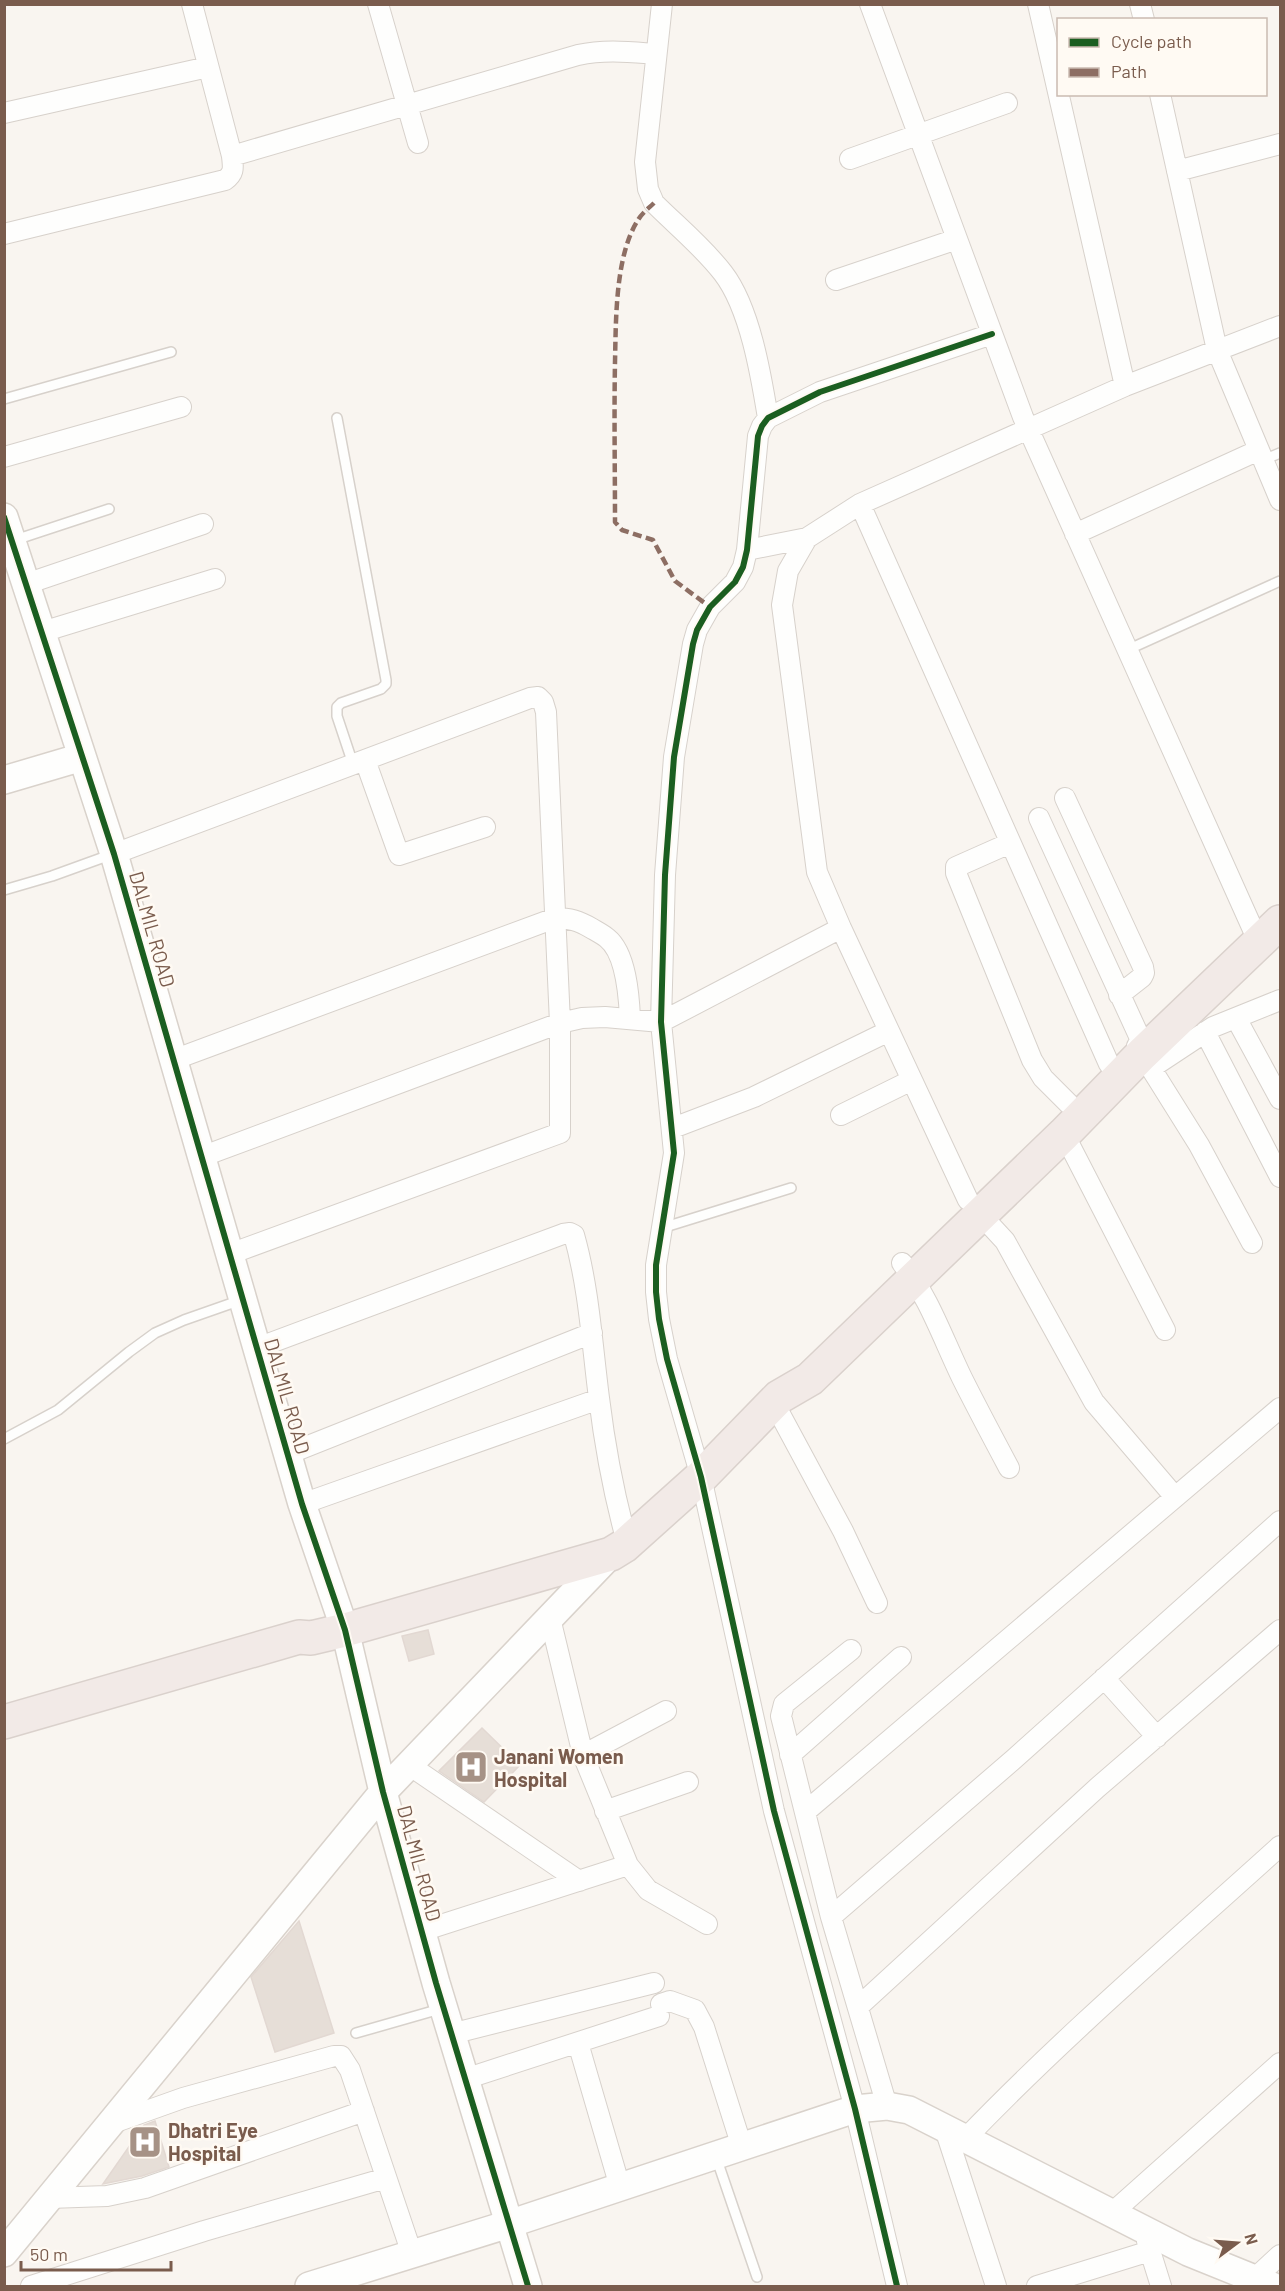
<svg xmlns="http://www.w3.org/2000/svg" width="1285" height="2291" font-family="Barlow,sans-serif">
	<rect width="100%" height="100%" fill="#f9f5f0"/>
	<path fill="#e6ded7" stroke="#e2d8d2" stroke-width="1.5" d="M428,1630L434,1654L409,1661L402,1636Z
		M482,1728L520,1765L484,1802L439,1771Z
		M299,1921L334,2033L275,2052L251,1977Z
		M155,2121L169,2167L142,2176L103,2184L144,2125Z"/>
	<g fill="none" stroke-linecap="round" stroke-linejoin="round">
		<defs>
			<path id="lane" d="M4,399L171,352
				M337,418L386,680V684L381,689L341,703L337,707V716L353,764
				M1263,460L1280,453
				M15,540L109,509
				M1127,650L1280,581
				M4,890L52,876L110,855
				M662,1228L791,1188
				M4,1439L58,1410L129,1352L155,1333L184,1320L241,1300
				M356,2033L440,2009
				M716,2157L757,2277"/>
			<path id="street" d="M378,4L418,143
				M662,4L645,162L648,189L654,203C677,226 703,247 723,273C750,308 761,375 768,418
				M870,4L1023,417L1259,943
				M1038,4L1125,386
				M1140,4L1144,20
				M1160,94L1217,350L1280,500
				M4,113L208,67
				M232,156L578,55C605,49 630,52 656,54
				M850,159L1007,103
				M1177,171L1280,144
				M4,234L225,180C235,173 233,167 232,156L192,4
				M836,280L957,239
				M4,457L181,407
				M860,504L1109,1064
				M1075,534L1259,450
				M747,550L807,538
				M26,584L203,524
				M42,632L215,579
				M365,760L399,855L485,827
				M1065,798L1143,967L1144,973L1142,977L1119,995
				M1039,818L1139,1036
				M1010,843L956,867V873L1032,1060L1043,1078L1069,1104
				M114,854L530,698L538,697L543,702L546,712L560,1023V1133L230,1254
				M1236,1018L1280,1099
				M1205,1032L1280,1177
				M1137,1046L1199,1145L1252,1243
				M173,1060L555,918C570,918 579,921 591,928C596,931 602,934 607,938C626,953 629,996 630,1018
				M1151,1068L1213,1027L1280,1000
				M841,1115L912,1080
				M673,1128L754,1097L889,1031
				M1064,1134L1165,1330
				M201,1157L560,1023L582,1018L605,1017L661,1022L841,928
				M968,1200L841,928L817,872L782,605L788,571L807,538L860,504L1125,386L1280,326
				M980,1214L1005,1241L1094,1402L1175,1497
				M902,1263C929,1297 943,1339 962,1378C977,1408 993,1438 1009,1468
				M257,1348L563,1234L570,1233L574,1235C589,1288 592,1344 599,1398C605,1447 614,1495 627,1542
				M774,1403L843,1531L877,1603
				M288,1454L592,1333
				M302,1504L599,1399
				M550,1618L583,1755L628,1865L648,1890L707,1924
				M851,1650L784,1704L781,1716L831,1917L887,2106
				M1104,1678L1157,1737
				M583,1755L666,1711
				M790,1755L901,1657
				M409,1765L579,1881
				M605,1811L688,1782
				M805,1812L1280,1408
				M831,1917L1014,1759L1280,1521
				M422,1931L628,1865
				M661,2004L670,2001L695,2010L704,2027L742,2147
				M858,2007L1097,1788L1280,1630
				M451,2034L654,1983
				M578,2043L620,2187
				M465,2079L659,2016
				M110,2124L183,2098L334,2056H341L350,2070L412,2254
				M945,2129L996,2286
				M965,2139C1065,2035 1174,1942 1280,1846
				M49,2198L107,2196L145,2188L364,2111
				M1112,2213L1280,2063
				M1147,2241L1161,2286
				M1254,2279L1280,2255
				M31,2286L204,2231L386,2178
				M897,2286L855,2109L774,1811L701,1477L667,1359L659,1319L656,1292V1265L674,1153L661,1022L665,875L674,757L693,644L697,630L710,607L735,582L743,567L747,550L758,436L762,426L768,418L820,392L992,334
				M1037,2286L1150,2251"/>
			<path id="secondary" d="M4,517L114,854L302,1504L345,1630L383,1792L436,1983L528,2286
				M4,780L82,757
				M4,2253L383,1792L611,1554
				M309,2286L509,2224L855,2109L887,2106L909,2110L1188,2252L1272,2286"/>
			<path id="highway" d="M4,1722L299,1637L311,1638L345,1630L611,1554L624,1546L701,1477L779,1397L810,1379L1064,1134L1142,1054L1280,922"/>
		</defs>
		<use href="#lane" stroke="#d7d1cb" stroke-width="12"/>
		<use href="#street" stroke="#d7d1cb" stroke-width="22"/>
		<use href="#secondary" stroke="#d9d2cb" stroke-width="30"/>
		<use href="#highway" stroke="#dad1cc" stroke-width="36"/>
		<use href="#lane" stroke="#fefefd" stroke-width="9"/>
		<use href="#street" stroke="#fefefd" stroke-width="20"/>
		<use href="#secondary" stroke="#fefefd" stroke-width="27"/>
		<use href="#highway" stroke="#f2eae7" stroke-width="33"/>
		<path stroke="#8d6e63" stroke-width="4.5" stroke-dasharray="9 4.5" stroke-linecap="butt" d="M654,203C649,208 642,213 638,220C615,256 616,320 615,362C614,416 615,469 615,522L622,530L653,540L675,581L710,607"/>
		<defs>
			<path id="cycleway" d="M4,517L114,854L302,1504L345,1630L383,1792L436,1983L528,2286
				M897,2286L855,2109L774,1811L701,1477L667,1359L659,1319L656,1292V1265L674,1153L661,1022L665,875L674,757L693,644L697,630L710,607L735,582L743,567L747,550L758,436L762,426L768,418L820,392L992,334"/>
		</defs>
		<use href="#cycleway" stroke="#fffaf3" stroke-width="10"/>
		<use href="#cycleway" stroke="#1b5e20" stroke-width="6"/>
	</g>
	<defs>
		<symbol id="hospital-square" viewBox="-11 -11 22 22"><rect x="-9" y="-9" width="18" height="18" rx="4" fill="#a69286" stroke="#fffaf3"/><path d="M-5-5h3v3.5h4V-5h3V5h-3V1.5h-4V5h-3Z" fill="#fff"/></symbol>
	</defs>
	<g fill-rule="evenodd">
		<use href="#hospital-square" x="452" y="1748" width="38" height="38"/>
		<use href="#hospital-square" x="126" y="2123" width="38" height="38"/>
	</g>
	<g text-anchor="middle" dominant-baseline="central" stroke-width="5" stroke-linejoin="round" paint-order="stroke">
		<g font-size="20" fill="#7a5c4d" stroke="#fffaf3">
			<text transform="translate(153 929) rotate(74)">DALMIL ROAD</text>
			<text transform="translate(288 1396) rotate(74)">DALMIL ROAD</text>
			<text transform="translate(420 1863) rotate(75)">DALMIL ROAD</text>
		</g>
		<g font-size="20" font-weight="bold" fill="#7a5c4d" stroke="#fffaf3" text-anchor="start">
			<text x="494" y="1756">Janani Women<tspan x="494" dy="23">Hospital</tspan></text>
			<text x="168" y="2130">Dhatri Eye<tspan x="168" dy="23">Hospital</tspan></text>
		</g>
	</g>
	<rect width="1285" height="2291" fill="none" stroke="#7a5c4d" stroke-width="12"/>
	<rect x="1057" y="18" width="210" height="78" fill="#fffaf3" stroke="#cabbb1" stroke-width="1.5"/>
	<rect x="1069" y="38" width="30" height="9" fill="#1b5e20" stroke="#cabbb1" stroke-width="1.5"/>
	<text x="1111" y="48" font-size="18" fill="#7a5c4d">Cycle path</text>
	<rect x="1069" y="68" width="30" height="9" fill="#8d6e63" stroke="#cabbb1" stroke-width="1.5"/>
	<text x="1111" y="78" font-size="18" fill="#7a5c4d">Path</text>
	<g transform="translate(1237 2243) rotate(74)" stroke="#fffaf3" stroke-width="4.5" paint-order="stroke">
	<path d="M0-4.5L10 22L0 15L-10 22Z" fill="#7a5c4d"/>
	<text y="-9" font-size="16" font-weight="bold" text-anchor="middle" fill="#7a5c4d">N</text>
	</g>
	<path d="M21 2261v9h150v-9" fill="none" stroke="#7a5c4d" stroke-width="3"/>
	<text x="30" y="2261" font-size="18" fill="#7a5c4d" stroke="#fffaf3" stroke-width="4.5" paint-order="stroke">50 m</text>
</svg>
